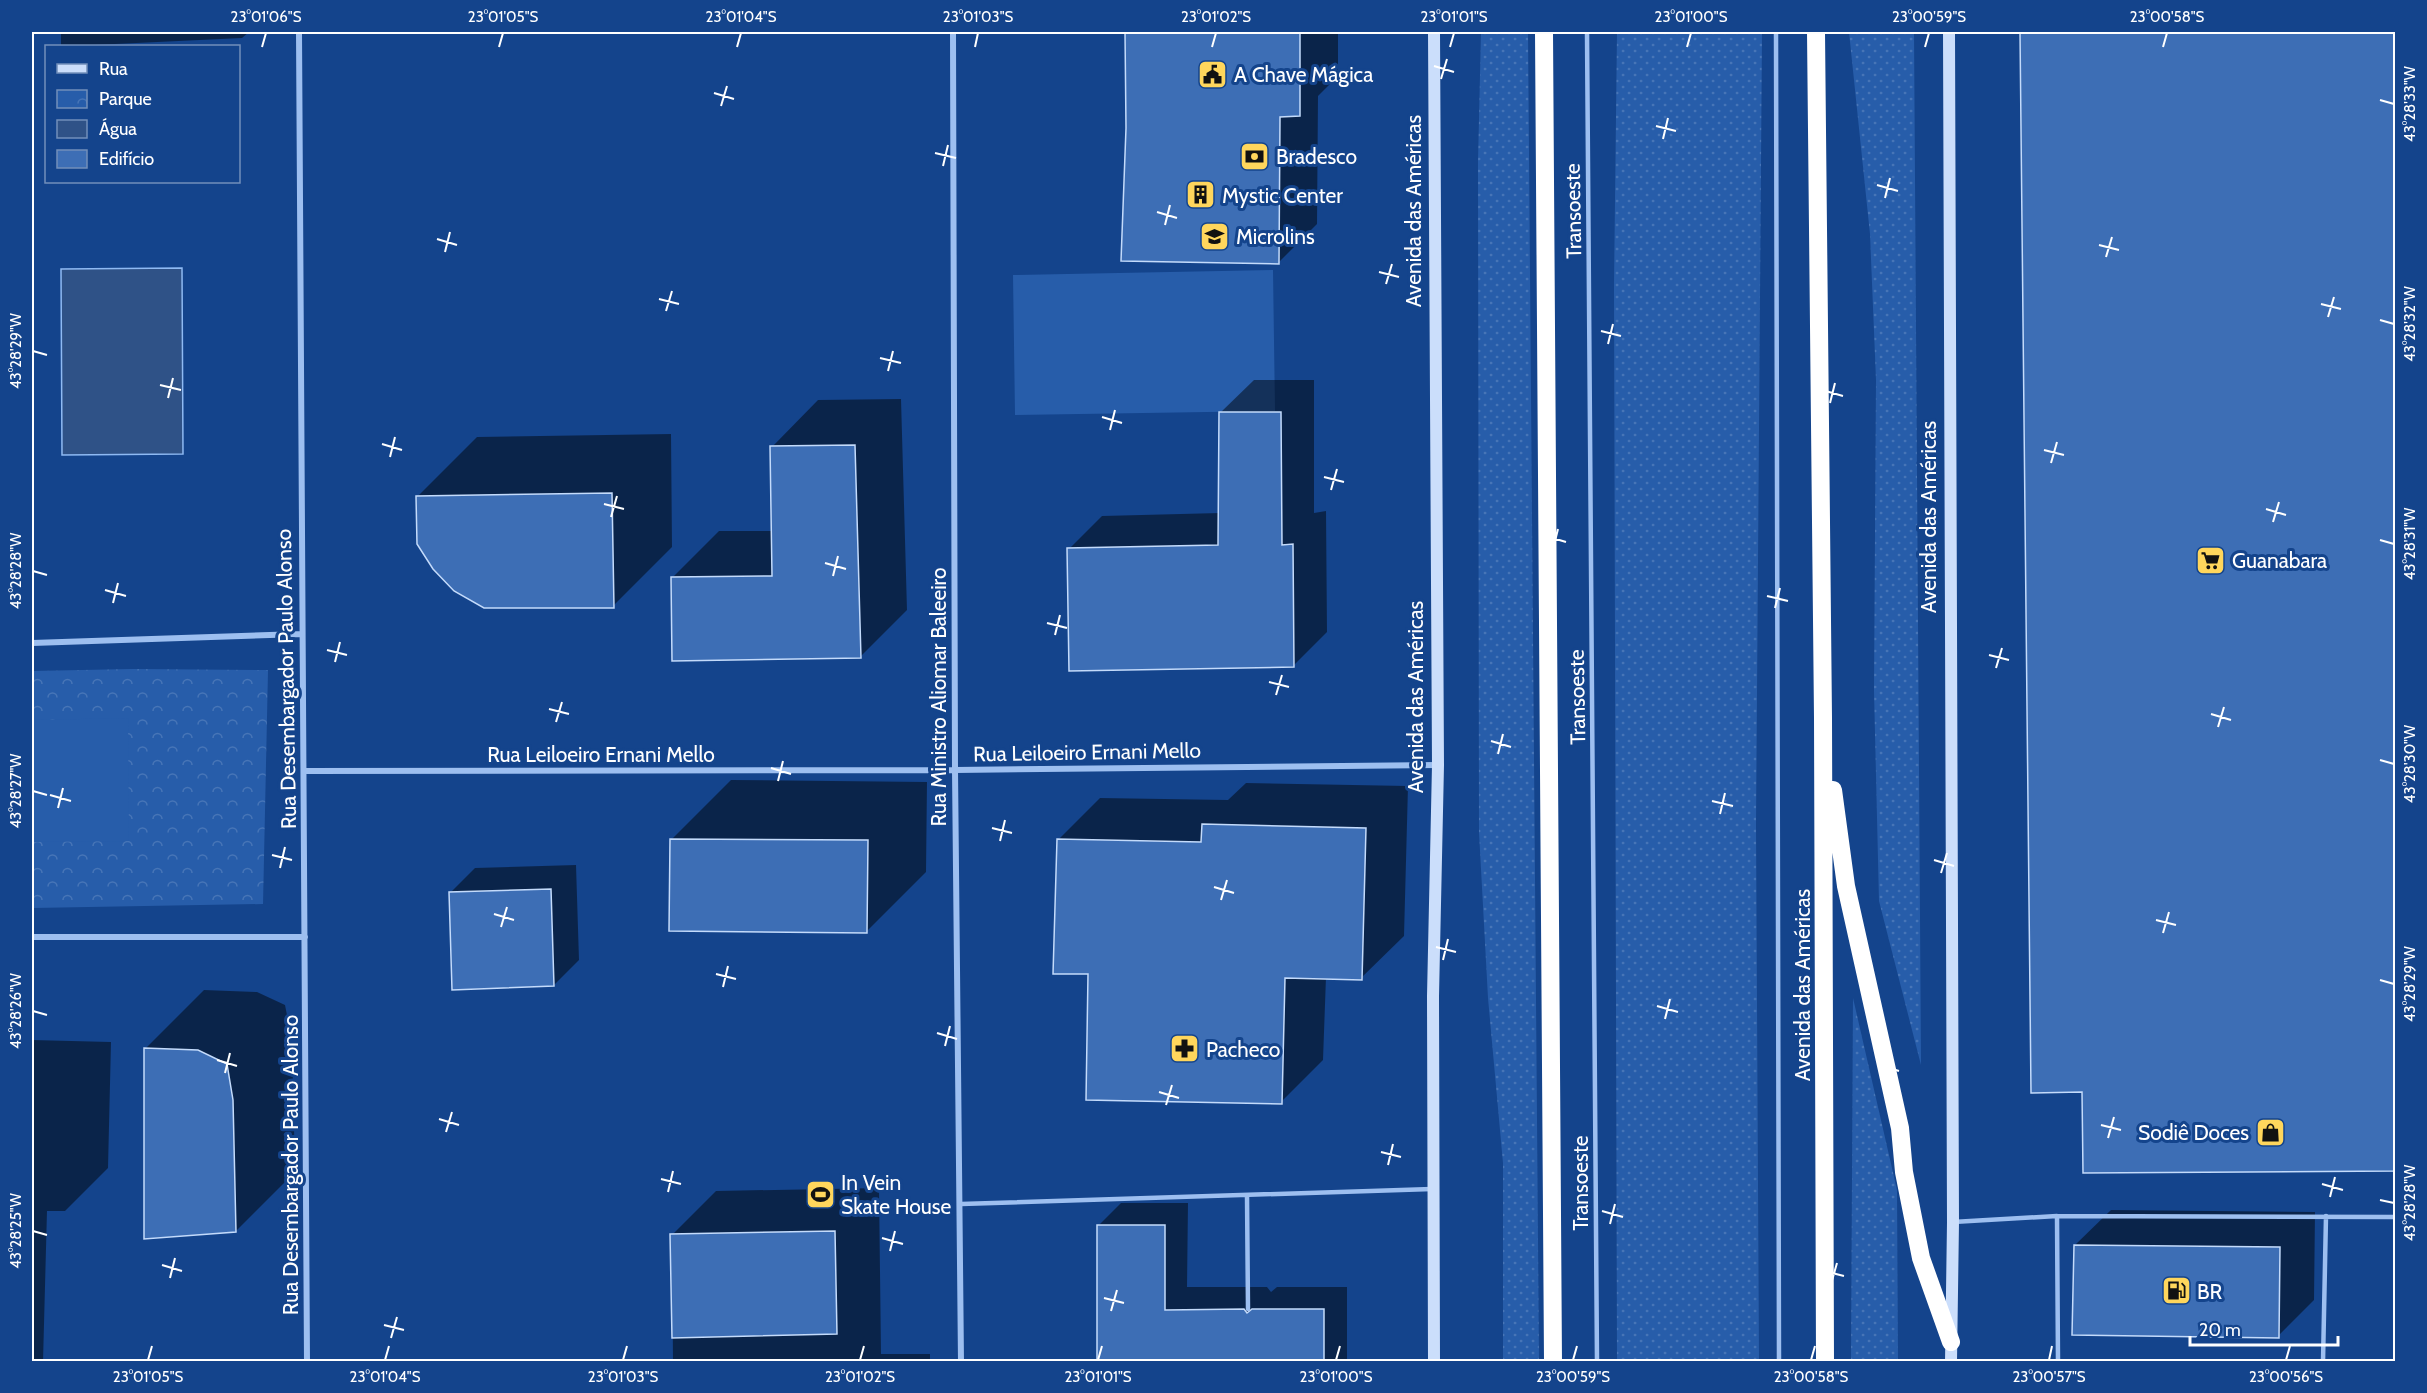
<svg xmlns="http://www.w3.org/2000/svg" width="2427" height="1393" font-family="Cabin,sans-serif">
	<defs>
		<pattern id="grass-dots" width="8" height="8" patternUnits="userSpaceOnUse" patternTransform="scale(1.5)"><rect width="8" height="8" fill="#275daa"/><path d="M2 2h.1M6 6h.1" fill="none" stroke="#4775b7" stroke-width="1.8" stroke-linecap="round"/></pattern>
		<pattern id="park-crowns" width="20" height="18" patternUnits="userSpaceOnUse" patternTransform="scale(1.5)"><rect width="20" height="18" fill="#275daa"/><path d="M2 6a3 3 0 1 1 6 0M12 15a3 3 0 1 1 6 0" fill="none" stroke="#4775b7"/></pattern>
	</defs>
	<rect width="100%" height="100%" fill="#14448c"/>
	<path fill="url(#grass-dots)" d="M1481,32H1528L1539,1362L1503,1361V1163L1488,998L1479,832L1478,162Z
		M1617,32H1762L1756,825L1759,1361H1617L1614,286Z
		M1849,32H1914L1921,1065L1879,901L1874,691L1876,380L1870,234Z
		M1853,998L1897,1190L1898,1361H1851Z"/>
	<path fill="url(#park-crowns)" d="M133,669L268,670L263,904L32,908V671Z"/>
	<path fill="#275daa" d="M1273,270L1275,411L1015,415L1013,275Z
		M128,718L129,841L32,842V720Z"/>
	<path fill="#2f5287" stroke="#8fbaf3" stroke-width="1.5" d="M182,268L183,454L62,455L61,269Z"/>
	<path fill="#0007" d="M61,32H249L242,38L73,46H61Z
		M1127,32H1338V76L1318,96L1317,224L1279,262L1127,128Z
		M2022,32H2396V1170L2083,1091H2032Z
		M1254,380H1314V513L1326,511L1327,632L1294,665L1069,549L1102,516L1220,513V413Z
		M901,399L907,610L860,657L672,578L719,531H773L772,447L818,400Z
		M671,434L672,547L613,606L418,496L477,437Z
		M731,780L927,782L926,872L867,931L672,839Z
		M1246,783L1408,786L1404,936L1361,978L1326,977L1323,1060L1281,1102L1090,973L1058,840L1100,798L1228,800Z
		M576,865L579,960L554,985L450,893L475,868Z
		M204,990L257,992L285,1005L292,1040L295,1172L236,1231L145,1049Z
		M32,1040L111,1042L108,1168L65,1211H47L43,1362H32Z
		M879,1188L881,1354H930V1362H673L672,1235L716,1191Z
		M1121,1203H1188L1187,1287H1267L1271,1292L1277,1287H1347V1362H1098V1226Z
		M2111,1210L2315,1212L2314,1300L2278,1336L2075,1245Z"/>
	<path fill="#3d6eb5" stroke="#c4dbfb" stroke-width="1.5" d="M1125,32H1300V116L1280,117L1279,264L1121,261L1126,128Z
		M2020,32H2396V1171L2083,1173L2082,1092L2031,1093Z
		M1219,412H1281L1282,545L1293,544L1294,667L1069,671L1067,548L1218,545Z
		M855,445L861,658L672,661L671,577L772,576L770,446Z
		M612,493L614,608H484L454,591L433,569L417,544L416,496Z
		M1202,824L1366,828L1362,980L1285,978L1282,1104L1086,1100L1088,974H1053L1057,839L1201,842Z
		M670,839L868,840L867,933L669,931Z
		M551,889L554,986L452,990L449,892Z
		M144,1048L198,1050L227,1064L233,1100L236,1232L144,1239Z
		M1097,1225H1165V1310L1244,1309L1247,1313L1252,1309H1324V1362H1097Z
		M835,1231L837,1334L672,1338L670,1234Z
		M2074,1245L2280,1247L2279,1338L2072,1335Z"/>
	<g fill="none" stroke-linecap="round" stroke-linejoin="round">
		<path stroke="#9dbff0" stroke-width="4.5" d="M1587,32L1597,1362
			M1776,32L1779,1362
			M1247,1195L1248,1309
			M961,1204L1432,1189
			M2057,1216L2058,1362
			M1953,1222L2057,1216L2396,1217
			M2323,1362L2326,1216"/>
		<path stroke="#9dbff0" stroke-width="6" d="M299,32L307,1362
			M953,32L955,770L961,1362
			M32,643L301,634
			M304,771L955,770L1438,765
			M32,937H305"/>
		<path stroke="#cbdefb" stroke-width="12" d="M1949,32L1953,1222L1951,1362
			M1434,1362L1433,996L1438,765L1434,32"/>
		<path stroke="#fff" stroke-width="18" d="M1544,32L1553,1362
			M1816,32L1823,718L1825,1362
			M1833,790L1846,886L1900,1128L1904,1172L1921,1258L1951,1342"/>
	</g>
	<path fill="none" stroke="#fff" stroke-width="2" d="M262,47L266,33M499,47L503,33M737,47L741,33M975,47L978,33M1212,47L1216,33M1450,47L1454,33M1687,47L1691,33M1925,47L1929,33M2163,47L2167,33M1434,66L1454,72M1441,79L1447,59M714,93L734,99M2380,100L2394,104M721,106L727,86M1656,126L1676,131M1663,139L1668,118M935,153L956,158M943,166L948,145M1877,185L1898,191M1885,198L1890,178M1157,212L1177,218M1165,225L1170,205M437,239L457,245M2099,245L2119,250M445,252L450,232M2106,257L2112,237M1379,272L1399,277M1386,284L1392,264M659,299L679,304M2321,304L2341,309M666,311L672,291M2328,317L2334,297M2380,320L2394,324M1601,331L1621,336M1608,344L1613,324M33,351L47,355M880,358L901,363M888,371L893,351M160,385L181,390M1822,390L1843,396M168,398L173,378M1830,403L1835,383M1102,417L1122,423M1110,430L1115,410M382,444L402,450M2044,450L2064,455M390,457L395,437M2051,463L2057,442M1324,477L1344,482M1331,490L1337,469M604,504L624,509M2266,509L2286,515M611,517L617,496M2273,522L2279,502M1546,536L1566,542M2380,540L2394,544M1553,549L1558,529M825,563L846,569M33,571L47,575M833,576L838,556M105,590L126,596M1767,596L1788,601M113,603L118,583M1775,608L1780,588M1047,623L1067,628M1055,635L1060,615M327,650L347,655M1989,655L2009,660M335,662L340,642M1996,668L2002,648M1269,682L1289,687M1276,695L1282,675M549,709L569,714M2211,714L2231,720M556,722L562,702M2218,727L2224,707M1491,741L1511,747M1498,754L1503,734M2380,760L2394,764M771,768L791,774M778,781L783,761M33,791L47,795M50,795L71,801M1712,801L1733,806M58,808L63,788M1720,814L1725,793M992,828L1012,833M1000,841L1005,820M272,855L292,860M1934,860L1954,866M280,868L285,847M1941,873L1947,853M1214,887L1234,893M1221,900L1227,880M494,914L514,920M2156,920L2176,925M501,927L507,907M2163,933L2169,912M1436,947L1456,952M1443,960L1448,939M716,974L736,979M2380,980L2394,984M723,987L728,966M1657,1006L1678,1012M33,1011L47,1015M1665,1019L1670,999M937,1033L957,1039M945,1046L950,1026M217,1060L237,1066M1879,1065L1899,1071M225,1073L230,1053M1886,1078L1892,1058M1159,1092L1179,1098M1166,1105L1172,1085M439,1119L459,1125M2101,1125L2121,1130M446,1132L452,1112M2108,1138L2114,1117M1381,1152L1401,1157M1388,1165L1393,1144M661,1179L681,1184M2322,1184L2343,1190M668,1192L673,1171M2330,1197L2335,1177M2380,1200L2394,1203M1602,1211L1623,1217M1610,1224L1615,1204M33,1231L47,1235M882,1238L903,1244M890,1251L895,1231M162,1265L182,1271M1824,1271L1844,1276M170,1278L175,1258M1831,1284L1837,1263M1104,1298L1124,1303M1111,1311L1117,1290M384,1325L404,1330M391,1338L397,1317M148,1360L152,1346M385,1360L389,1346M623,1360L627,1346M860,1360L864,1346M1098,1360L1102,1346M1336,1360L1340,1346M1573,1360L1577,1346M1811,1360L1815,1346M2049,1360L2052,1346M2286,1360L2290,1346"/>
	<defs>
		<symbol id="civic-square" viewBox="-11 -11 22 22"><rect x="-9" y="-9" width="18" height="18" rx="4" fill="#ffd65c" stroke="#14448c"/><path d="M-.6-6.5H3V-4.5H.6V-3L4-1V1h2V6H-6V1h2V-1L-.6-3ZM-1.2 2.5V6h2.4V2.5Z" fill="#111"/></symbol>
		<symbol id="bank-square" viewBox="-11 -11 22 22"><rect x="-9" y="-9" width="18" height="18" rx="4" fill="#ffd65c" stroke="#14448c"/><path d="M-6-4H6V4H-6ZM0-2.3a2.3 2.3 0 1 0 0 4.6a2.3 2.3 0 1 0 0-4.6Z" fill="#111"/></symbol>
		<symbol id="building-square" viewBox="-11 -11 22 22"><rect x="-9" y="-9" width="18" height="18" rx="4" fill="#ffd65c" stroke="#14448c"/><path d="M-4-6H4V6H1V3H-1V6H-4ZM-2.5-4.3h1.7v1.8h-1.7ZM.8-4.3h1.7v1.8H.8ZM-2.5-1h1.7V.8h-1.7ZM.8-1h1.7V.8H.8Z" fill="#111"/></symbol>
		<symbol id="university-square" viewBox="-11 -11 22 22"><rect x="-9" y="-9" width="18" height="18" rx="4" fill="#ffd65c" stroke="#14448c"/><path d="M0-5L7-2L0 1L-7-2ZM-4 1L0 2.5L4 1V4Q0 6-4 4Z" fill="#111"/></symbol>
		<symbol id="supermarket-square" viewBox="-11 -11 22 22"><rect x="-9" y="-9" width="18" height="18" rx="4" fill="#ffd65c" stroke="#14448c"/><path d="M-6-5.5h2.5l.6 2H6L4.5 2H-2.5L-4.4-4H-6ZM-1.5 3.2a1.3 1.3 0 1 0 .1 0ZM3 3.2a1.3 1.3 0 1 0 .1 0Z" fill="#111"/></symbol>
		<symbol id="pharmacy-square" viewBox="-11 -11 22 22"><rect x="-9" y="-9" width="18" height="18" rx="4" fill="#ffd65c" stroke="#14448c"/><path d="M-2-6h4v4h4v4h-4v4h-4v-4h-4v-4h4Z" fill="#111"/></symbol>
		<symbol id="shop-square" viewBox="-11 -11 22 22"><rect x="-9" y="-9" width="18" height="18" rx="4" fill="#ffd65c" stroke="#14448c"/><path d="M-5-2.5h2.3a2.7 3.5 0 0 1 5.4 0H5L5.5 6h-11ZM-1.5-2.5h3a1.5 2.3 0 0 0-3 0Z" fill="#111"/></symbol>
		<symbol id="stadium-square" viewBox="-11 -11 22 22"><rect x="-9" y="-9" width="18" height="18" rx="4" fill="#ffd65c" stroke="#14448c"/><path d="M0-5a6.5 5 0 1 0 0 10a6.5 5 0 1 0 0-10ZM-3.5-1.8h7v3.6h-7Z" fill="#111"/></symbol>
		<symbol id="fuel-square" viewBox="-11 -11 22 22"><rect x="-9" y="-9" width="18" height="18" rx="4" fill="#ffd65c" stroke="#14448c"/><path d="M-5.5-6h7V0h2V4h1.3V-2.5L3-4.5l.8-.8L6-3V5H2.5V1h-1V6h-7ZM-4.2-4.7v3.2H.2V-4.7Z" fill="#111"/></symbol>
	</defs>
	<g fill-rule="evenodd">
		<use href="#civic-square" x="1196" y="58" width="33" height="33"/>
		<use href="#bank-square" x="1238" y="140" width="33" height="33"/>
		<use href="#building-square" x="1184" y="178" width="33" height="33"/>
		<use href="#university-square" x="1198" y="220" width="33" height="33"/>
		<use href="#supermarket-square" x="2194" y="544" width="33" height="33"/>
		<use href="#pharmacy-square" x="1168" y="1032" width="33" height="33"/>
		<use href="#shop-square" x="2254" y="1116" width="33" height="33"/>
		<use href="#stadium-square" x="804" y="1178" width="33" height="33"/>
		<use href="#fuel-square" x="2160" y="1274" width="33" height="33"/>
	</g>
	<g text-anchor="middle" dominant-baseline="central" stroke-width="6" stroke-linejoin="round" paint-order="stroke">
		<g font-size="21" fill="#fff" stroke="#14448c" text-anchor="start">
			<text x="1234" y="74">A Chave Mágica</text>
			<text x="1276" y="156">Bradesco</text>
			<text x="1222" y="195">Mystic Center</text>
			<text x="1236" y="236">Microlins</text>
			<text x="2232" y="560">Guanabara</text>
			<text x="1206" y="1049">Pacheco</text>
			<text x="2249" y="1132" text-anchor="end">Sodiê Doces</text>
			<text x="841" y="1182">In Vein<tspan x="841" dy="24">Skate House</tspan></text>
			<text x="2197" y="1291">BR</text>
		</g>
		<g font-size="21" fill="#fff" stroke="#14448c">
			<text transform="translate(1413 211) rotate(-90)">Avenida das Américas</text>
			<text transform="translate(1573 211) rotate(-91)">Transoeste</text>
			<text transform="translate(1928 517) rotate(-90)">Avenida das Américas</text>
			<text transform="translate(286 679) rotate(-91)">Rua Desembargador Paulo Alonso</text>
			<text transform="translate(938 697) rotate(-90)">Rua Ministro Aliomar Baleeiro</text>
			<text transform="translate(1415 697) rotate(-90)">Avenida das Américas</text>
			<text transform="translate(1577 697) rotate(-91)">Transoeste</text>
			<text transform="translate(1087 752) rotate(-1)">Rua Leiloeiro Ernani Mello</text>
			<text x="601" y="754">Rua Leiloeiro Ernani Mello</text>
			<text transform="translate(1802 985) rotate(-90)">Avenida das Américas</text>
			<text transform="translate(290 1165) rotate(-90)">Rua Desembargador Paulo Alonso</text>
			<text transform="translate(1580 1183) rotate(-90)">Transoeste</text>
		</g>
	</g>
	<rect width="2427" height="1393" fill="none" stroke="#14448c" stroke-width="66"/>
	<rect x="45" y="45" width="195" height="138" fill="#14448c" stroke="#728fba" stroke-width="1.5"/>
	<rect x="57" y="64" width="30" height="9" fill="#cbdefb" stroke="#728fba" stroke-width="1.5"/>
	<text x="99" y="75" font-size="18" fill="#ffffff">Rua</text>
	<rect x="57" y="90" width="30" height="18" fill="url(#park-crowns)" stroke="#728fba" stroke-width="1.5"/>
	<text x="99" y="105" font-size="18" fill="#ffffff">Parque</text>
	<rect x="57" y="120" width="30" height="18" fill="#2f5287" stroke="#728fba" stroke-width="1.5"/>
	<text x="99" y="135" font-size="18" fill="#ffffff">Água</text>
	<rect x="57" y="150" width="30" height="18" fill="#3d6eb5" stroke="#728fba" stroke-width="1.5"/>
	<text x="99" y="165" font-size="18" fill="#ffffff">Edifício</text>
	<path d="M2190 1336v9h148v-9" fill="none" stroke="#ffffff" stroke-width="3"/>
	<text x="2199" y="1336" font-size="18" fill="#ffffff" stroke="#14448c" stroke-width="4.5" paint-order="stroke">20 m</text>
	<rect x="33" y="33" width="2361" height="1327" fill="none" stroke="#fff" stroke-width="2"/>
	<g font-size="15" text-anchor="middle" fill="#fff">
		<text x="266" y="22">23°01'06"S</text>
		<text x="503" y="22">23°01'05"S</text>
		<text x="741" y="22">23°01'04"S</text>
		<text x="978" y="22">23°01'03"S</text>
		<text x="1216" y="22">23°01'02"S</text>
		<text x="1454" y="22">23°01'01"S</text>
		<text x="1691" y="22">23°01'00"S</text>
		<text x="1929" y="22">23°00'59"S</text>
		<text x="2167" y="22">23°00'58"S</text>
		<text transform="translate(2410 104) rotate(-90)" y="5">43°28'33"W</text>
		<text transform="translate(2410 324) rotate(-90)" y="5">43°28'32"W</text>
		<text transform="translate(16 351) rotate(-90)" y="5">43°28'29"W</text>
		<text transform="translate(2410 544) rotate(-90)" y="5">43°28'31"W</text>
		<text transform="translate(16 571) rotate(-90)" y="5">43°28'28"W</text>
		<text transform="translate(2410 764) rotate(-90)" y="5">43°28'30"W</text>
		<text transform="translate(16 791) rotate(-90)" y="5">43°28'27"W</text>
		<text transform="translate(2410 984) rotate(-90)" y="5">43°28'29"W</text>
		<text transform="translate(16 1011) rotate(-90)" y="5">43°28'26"W</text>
		<text transform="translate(2410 1203) rotate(-90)" y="5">43°28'28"W</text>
		<text transform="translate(16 1231) rotate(-90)" y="5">43°28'25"W</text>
		<text x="148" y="1382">23°01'05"S</text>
		<text x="385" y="1382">23°01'04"S</text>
		<text x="623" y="1382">23°01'03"S</text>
		<text x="860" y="1382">23°01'02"S</text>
		<text x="1098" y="1382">23°01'01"S</text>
		<text x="1336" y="1382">23°01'00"S</text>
		<text x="1573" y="1382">23°00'59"S</text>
		<text x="1811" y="1382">23°00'58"S</text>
		<text x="2049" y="1382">23°00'57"S</text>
		<text x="2286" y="1382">23°00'56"S</text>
	</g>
</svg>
